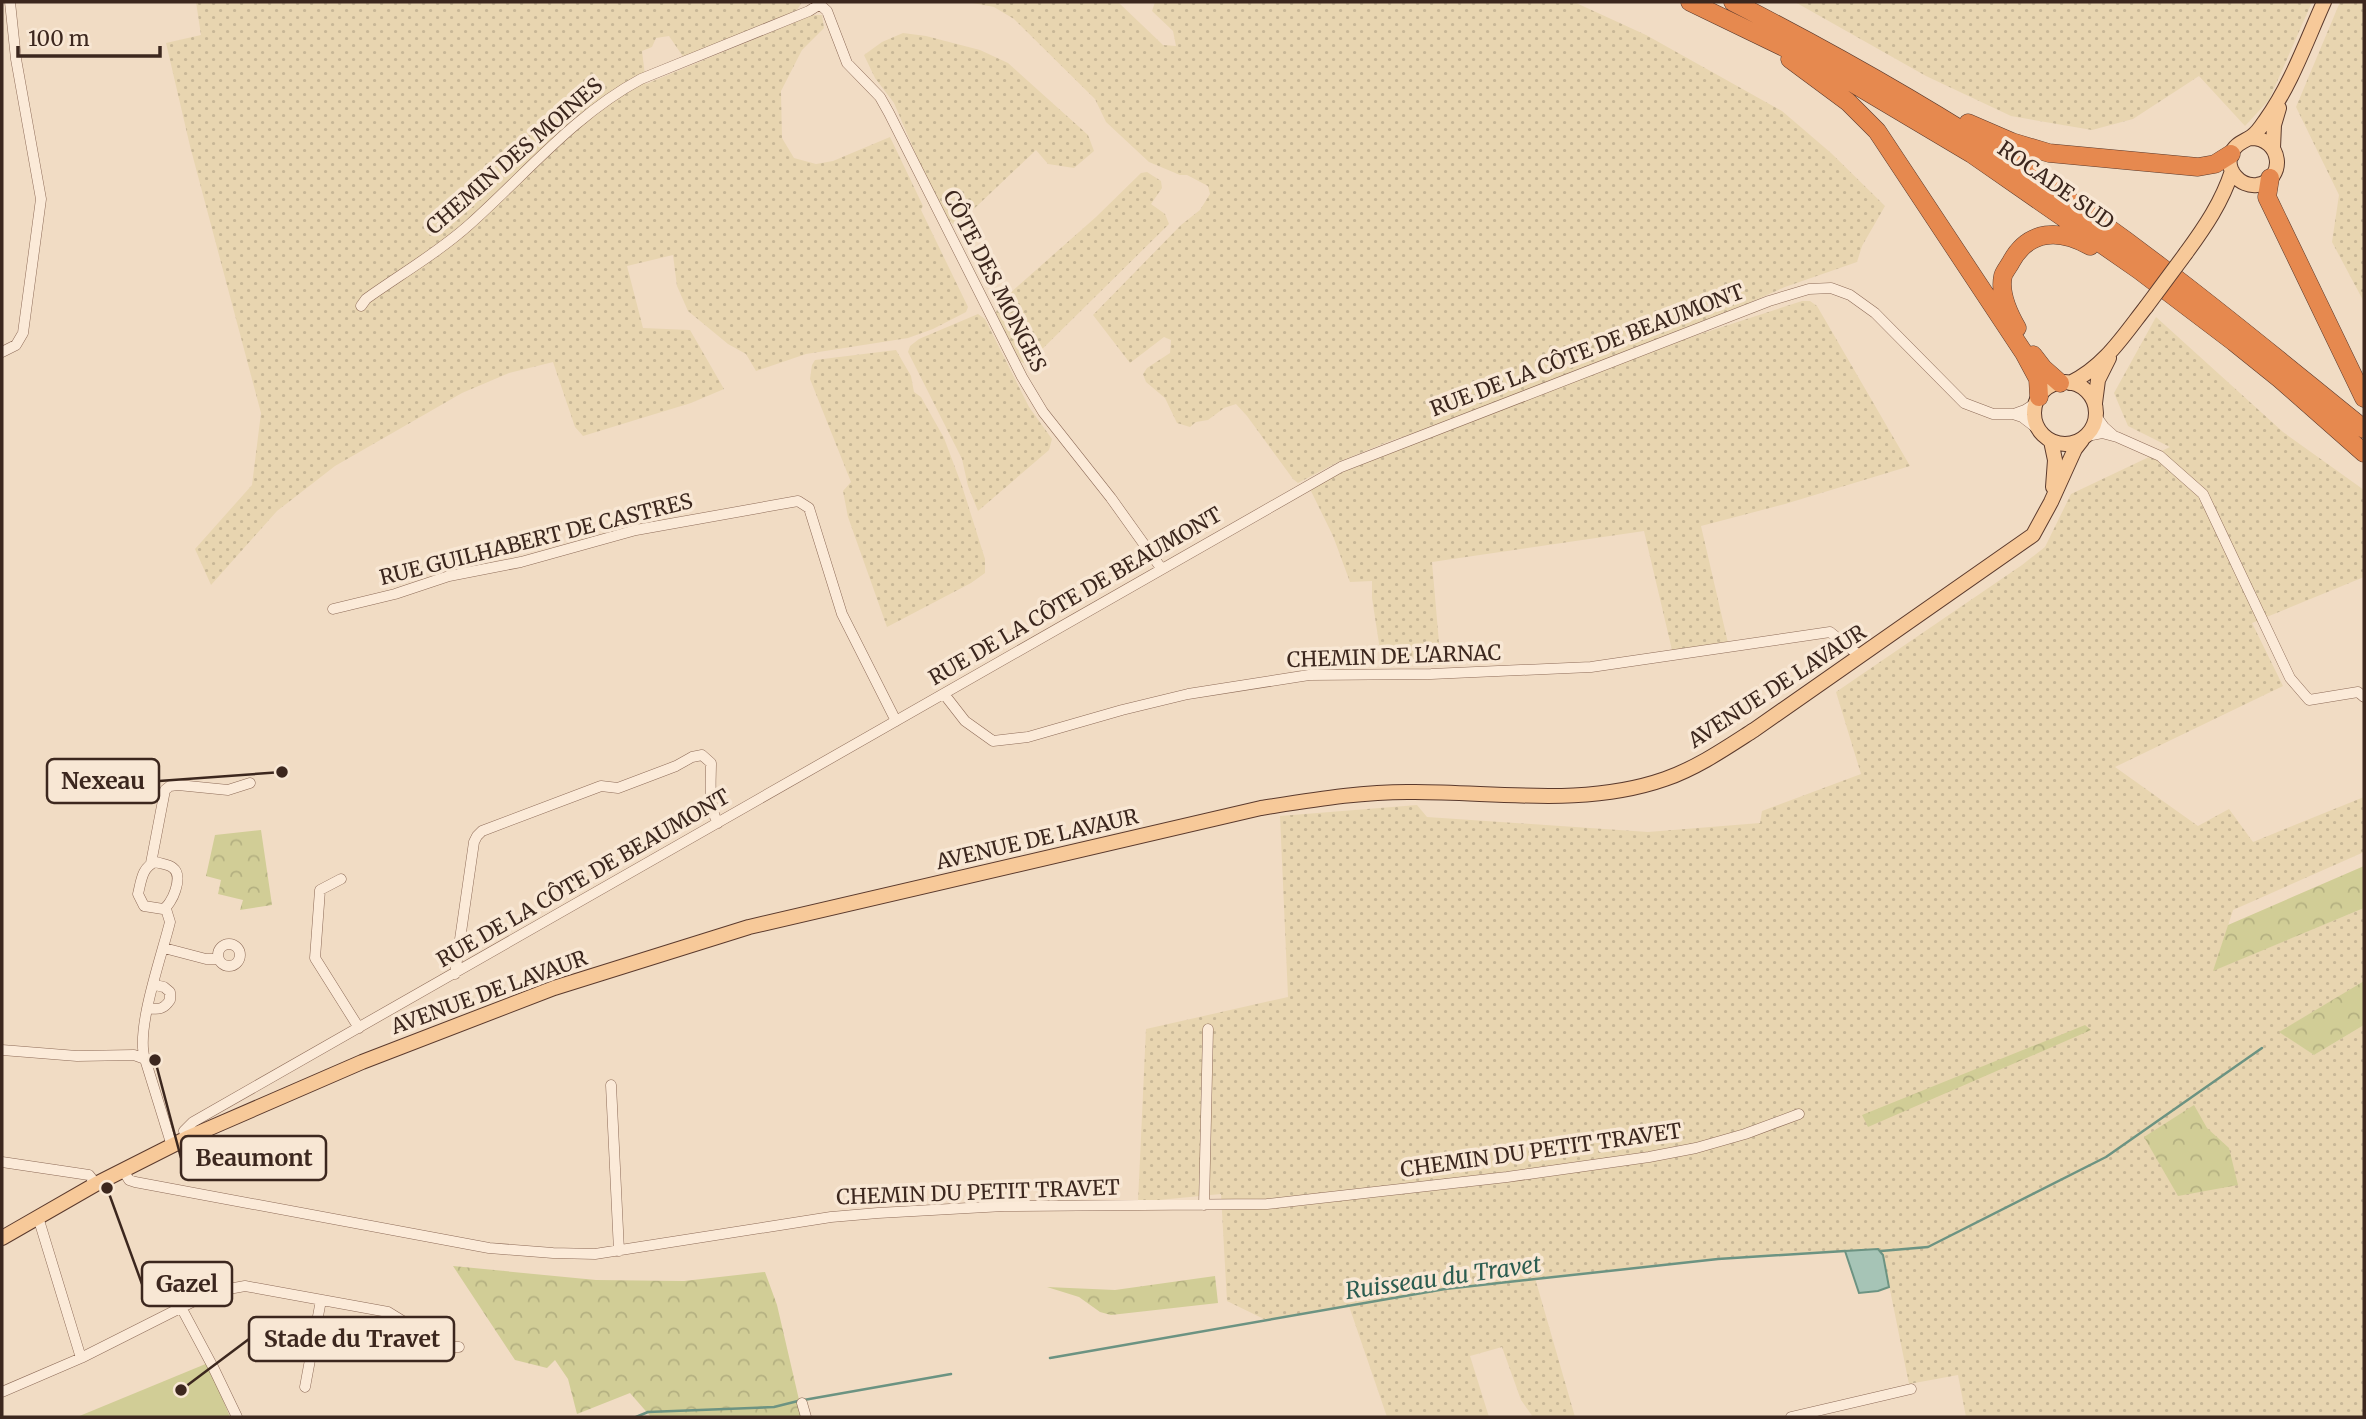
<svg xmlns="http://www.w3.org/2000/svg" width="2366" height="1419" font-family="Merriweather,serif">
	<defs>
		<pattern id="farmland-dots" width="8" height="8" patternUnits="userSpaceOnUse" patternTransform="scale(1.75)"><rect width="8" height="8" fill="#e8d5b0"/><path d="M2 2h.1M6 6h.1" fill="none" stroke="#c8b797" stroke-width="1.8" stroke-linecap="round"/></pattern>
		<pattern id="forest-crowns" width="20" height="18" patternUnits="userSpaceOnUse" patternTransform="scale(1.75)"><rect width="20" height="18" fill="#d1cd96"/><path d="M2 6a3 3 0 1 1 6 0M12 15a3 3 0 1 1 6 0" fill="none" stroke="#b4b081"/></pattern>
	</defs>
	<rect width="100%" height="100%" fill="#f1dcc4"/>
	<path fill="url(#farmland-dots)" d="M196,2H802L797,10L684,58L669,36L656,38L652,47L642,51L646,84L813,15H822L824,28L802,50L781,91L782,138L794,158L816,164L833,161L890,137L923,206L921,210L968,307L966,312L933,329L908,338L806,354L756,371L746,354L728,344L688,311L677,286L673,255L627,266L643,328L690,330L724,389L691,403L583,436L575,427L553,362L509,373L462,393L335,466L277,511L211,585L195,549L252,485L261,413L190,146L166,43L201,35Z
		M967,2H1118L1163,45L1176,46L1173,31L1152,11L1155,2H1574L1646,35L1782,111L1831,153L1885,206L1862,246L1857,262L1785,287L1708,321L1423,430L1390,441L1338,462L1298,483L1293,479L1247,416L1236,404L1224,408L1208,420L1196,422L1190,427L1177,423L1165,398L1146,382L1143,374L1147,368L1170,353L1171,340L1164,337L1130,363L1093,315L1181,225L1200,210L1210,194L1208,186L1187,175H1180L1149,162L1106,122L1095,99L1014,19L994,7Z
		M1795,2H2312L2269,100L2245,126L2199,76L2133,119L2092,130L2011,116L1926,76Z
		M2340,2H2364V302L2332,242L2339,195L2296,107Z
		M903,33L926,36L980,50L1008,63L1088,135L1094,151L1074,168L1048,164L1036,150L958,224H953L947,219L920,164L894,103L875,78L864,55L882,42Z
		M1147,172L1161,181L1162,188L1151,204L1165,214L1169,224L1027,364L1021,362L995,314L1001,301L1096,217L1141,173Z
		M1802,301H1810L1817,306L1910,466L1785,504L1701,526L1728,643L1672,650L1644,531L1432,562L1441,666L1382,663L1372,598V581L1350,582L1333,536L1311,491L1312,486L1393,450L1654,349Z
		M978,314L985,319L1029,407L1052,439L1049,450L978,511L968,486L962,459L908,352L910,346L919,339Z
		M2156,317L2283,432L2364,490V577L2252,623L2283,686L2115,767L2198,826L2229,809L2253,842L2364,797V852L2233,910L2214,970L2364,908V981L2280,1032L2314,1055L2364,1025V1417H1966L1958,1375L1909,1384L1883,1255L1878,1249L1718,1259L1535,1278L1575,1417H1533L1521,1400L1502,1347L1470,1356L1489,1417H1387L1349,1306L1266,1320L1227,1301L1221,1194L1138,1202L1146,1029L1288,997L1280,816L1417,805L1427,817L1648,832L1760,823L1762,811L1861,774L1836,692L2022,565L2045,547L2071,494L2170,447L2128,426L2114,393Z
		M896,350L911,376L914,392L921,397L944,438L962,486L985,559V573L971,583L887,627L848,517L843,491L851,482L810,379L812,365L815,360Z"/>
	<path fill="#d1cd96" d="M208,1363L230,1417H77Z"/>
	<path fill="url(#forest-crowns)" d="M261,830L272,905L240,910L243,900L218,894L221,880L206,876L215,835Z
		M2364,866V908L2213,971L2228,925Z
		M2364,981V1025L2314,1055L2279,1032Z
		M2085,1025L2091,1030L1868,1127L1862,1115Z
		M2194,1105L2207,1128L2229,1148L2238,1185L2178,1196L2144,1137Z
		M453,1266L596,1280L684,1281L765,1272L777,1305L803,1417H651L630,1393L577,1414L568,1379L555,1360L547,1368L515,1360Z
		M1215,1276L1218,1303L1111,1315L1100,1312L1079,1297L1047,1287L1115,1290Z"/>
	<path fill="#a6c4b6" stroke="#6c9382" stroke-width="2" d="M1878,1249L1883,1255L1889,1287L1878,1291L1859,1293L1845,1251Z"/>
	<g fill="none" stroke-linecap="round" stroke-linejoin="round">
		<path stroke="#6c9382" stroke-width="2.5" d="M1881,1251L1928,1247L2106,1157L2262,1048
			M1050,1358L1445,1289L1718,1259L1845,1251
			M636,1417L648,1412L774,1407L798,1401L951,1374"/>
		<defs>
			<path id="street" d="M817,2L827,11L847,63L880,97L889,113L1022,377L1043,412L1111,498L1161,568
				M361,306L366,299C401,274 439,252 470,224C526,174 574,115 641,79L809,11L820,4
				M2,352L16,345L23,333L41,199L16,59L10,2
				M2014,414L2025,410L2036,403
				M2096,416L2104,427L2113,435
				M2087,436L2102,433L2117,437L2160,456L2203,494L2290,678L2309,700L2358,692L2364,697
				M333,609L395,594L449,576L521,562L636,530L798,501L809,508L842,614L896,721
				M944,694L965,721L993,741L1028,737L1122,710L1188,694L1309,675L1431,674L1591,667L1830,632L1860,656
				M156,862C161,864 169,864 173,868C184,876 172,905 163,909L144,906L138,894C141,882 142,866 156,862Z
				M151,863L165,790L170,786L178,785L228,790L250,783
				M341,879L320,890L315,958L359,1028
				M218 955a11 11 0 1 1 22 0a11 11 0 1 1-22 0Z
				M164,948L206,959H218
				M455,974L474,842L477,836L482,831L601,786L618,788L676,766L692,757L702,755L711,763C711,781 708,807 718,823
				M148,1008C159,1010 164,1009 170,1000V992L164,987L155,985
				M2,1050L77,1056L134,1055L145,1059L172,1146
				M145,1059C135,1030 162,955 170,922L166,909
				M611,1085L619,1251
				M187,1138L184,1131L193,1122L1341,467L1769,301L1809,289L1831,288L1850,295L1875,313L1964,403L1993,414H2013L2022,417L2039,430
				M2,1162L89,1175L96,1184
				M123,1170L129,1180L135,1182L489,1248L553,1253L595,1254L831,1217L878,1213L1004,1206L1267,1204L1507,1177L1649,1157L1696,1148L1745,1134L1799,1114
				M1204,1205L1208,1029
				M38,1217L81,1358
				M182,1309L213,1367L237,1417
				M305,1387L321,1300
				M2,1392L81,1358L212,1292L245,1286L388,1312L445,1347H459
				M802,1403L806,1417
				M1791,1417L1911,1389"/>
			<path id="primary" d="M2250,138C2282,137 2287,180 2257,185C2240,187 2225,170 2231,154C2235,144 2243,142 2251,137C2256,134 2261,127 2265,121C2291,85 2306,42 2324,2
				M2273,148L2274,125L2279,108
				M2186,253C2205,227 2222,202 2232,171
				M2034 413a31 31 0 1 1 62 0a31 31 0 1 1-62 0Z
				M2070,383C2104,367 2124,335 2146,307
				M2095,403L2098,380L2109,358
				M2051,441L2055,460L2053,487
				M2,1238L96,1184L187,1138L362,1062L554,988L749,927L1261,808C1312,800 1364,791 1415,792C1498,792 1585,807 1665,779C1697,768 1726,748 1754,730L2033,535L2051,502L2075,449L2082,440"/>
			<path id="highway" d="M1690,2L1829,69L1972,154L2139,270L2234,342L2280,379L2364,453
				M1733,2C1882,78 2028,165 2161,267C2230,319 2297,375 2364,429
				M1790,59L1848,102L1877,131L2024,353L2038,379L2039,397
				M1968,123L2012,142L2049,153L2198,167L2215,164L2231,154
				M2270,178L2267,197L2364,398
				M2017,328C2009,314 1999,294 2003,276C2004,272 2009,266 2011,262C2029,229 2060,229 2090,246
				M2033,355L2043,368L2060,383"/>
		</defs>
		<use href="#street" stroke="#8d6b58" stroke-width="11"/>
		<use href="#primary" stroke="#5b3a2d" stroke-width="16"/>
		<use href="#highway" stroke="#5b3a2d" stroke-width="19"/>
		<use href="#street" stroke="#fbead8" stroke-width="10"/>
		<use href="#primary" stroke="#f7c999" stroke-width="14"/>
		<use href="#highway" stroke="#e6894f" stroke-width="18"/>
		<defs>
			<path id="primary-bridge" d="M2146,307L2186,253"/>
		</defs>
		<use href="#primary-bridge" stroke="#5b3a2d" stroke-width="16" stroke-linecap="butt"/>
		<use href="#primary-bridge" stroke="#f7c999" stroke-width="14"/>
	</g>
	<g text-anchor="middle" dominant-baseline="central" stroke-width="7" stroke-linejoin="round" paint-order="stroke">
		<g font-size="21" fill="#3c271e" stroke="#f8e7d4">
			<text transform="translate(514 156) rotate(-41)">CHEMIN DES MOINES</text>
			<text transform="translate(2056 185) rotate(35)">ROCADE SUD</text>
			<text transform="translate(995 281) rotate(63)">CÔTE DES MONGES</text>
			<text transform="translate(1587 350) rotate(-21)">RUE DE LA CÔTE DE BEAUMONT</text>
			<text transform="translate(536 539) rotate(-14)">RUE GUILHABERT DE CASTRES</text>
			<text transform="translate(1075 596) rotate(-30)">RUE DE LA CÔTE DE BEAUMONT</text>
			<text transform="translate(1394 656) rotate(-2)">CHEMIN DE L'ARNAC</text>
			<text transform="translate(1777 686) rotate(-33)">AVENUE DE LAVAUR</text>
			<text transform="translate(1037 839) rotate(-13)">AVENUE DE LAVAUR</text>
			<text transform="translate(583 878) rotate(-30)">RUE DE LA CÔTE DE BEAUMONT</text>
			<text transform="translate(489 992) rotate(-20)">AVENUE DE LAVAUR</text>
			<text transform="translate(1541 1150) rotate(-8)">CHEMIN DU PETIT TRAVET</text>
			<text transform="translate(978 1192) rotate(-2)">CHEMIN DU PETIT TRAVET</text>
		</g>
		<g font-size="23" font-style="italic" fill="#2c5d51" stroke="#f8e7d4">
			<text transform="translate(1443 1277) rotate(-8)">Ruisseau du Travet</text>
		</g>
	</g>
	<path fill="none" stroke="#3c271e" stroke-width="2.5" d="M282 772L159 781M155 1060L181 1158M107 1188L142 1284M181 1390L249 1339"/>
	<g fill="#3c271e" stroke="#f8e7d4" stroke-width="2.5">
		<circle cx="282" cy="772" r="7"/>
		<circle cx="155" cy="1060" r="7"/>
		<circle cx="107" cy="1188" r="7"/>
		<circle cx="181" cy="1390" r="7"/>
	</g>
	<g fill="#f8e7d4" stroke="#3c271e" stroke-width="2.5">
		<rect x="47" y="759" width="112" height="44" rx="7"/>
		<rect x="181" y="1136" width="145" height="44" rx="7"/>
		<rect x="142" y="1262" width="90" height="44" rx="7"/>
		<rect x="249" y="1317" width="205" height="44" rx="7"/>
	</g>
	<g font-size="23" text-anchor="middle" font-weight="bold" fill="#3c271e">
		<text x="103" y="789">Nexeau</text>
		<text x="254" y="1166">Beaumont</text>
		<text x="187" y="1292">Gazel</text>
		<text x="352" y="1347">Stade du Travet</text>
	</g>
	<rect width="2366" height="1419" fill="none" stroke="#3c271e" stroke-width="7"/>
	<path d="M18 46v10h142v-10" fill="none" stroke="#3c271e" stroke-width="3.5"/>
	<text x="28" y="46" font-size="21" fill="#3c271e" stroke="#f8e7d4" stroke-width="5" paint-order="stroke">100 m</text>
</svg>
